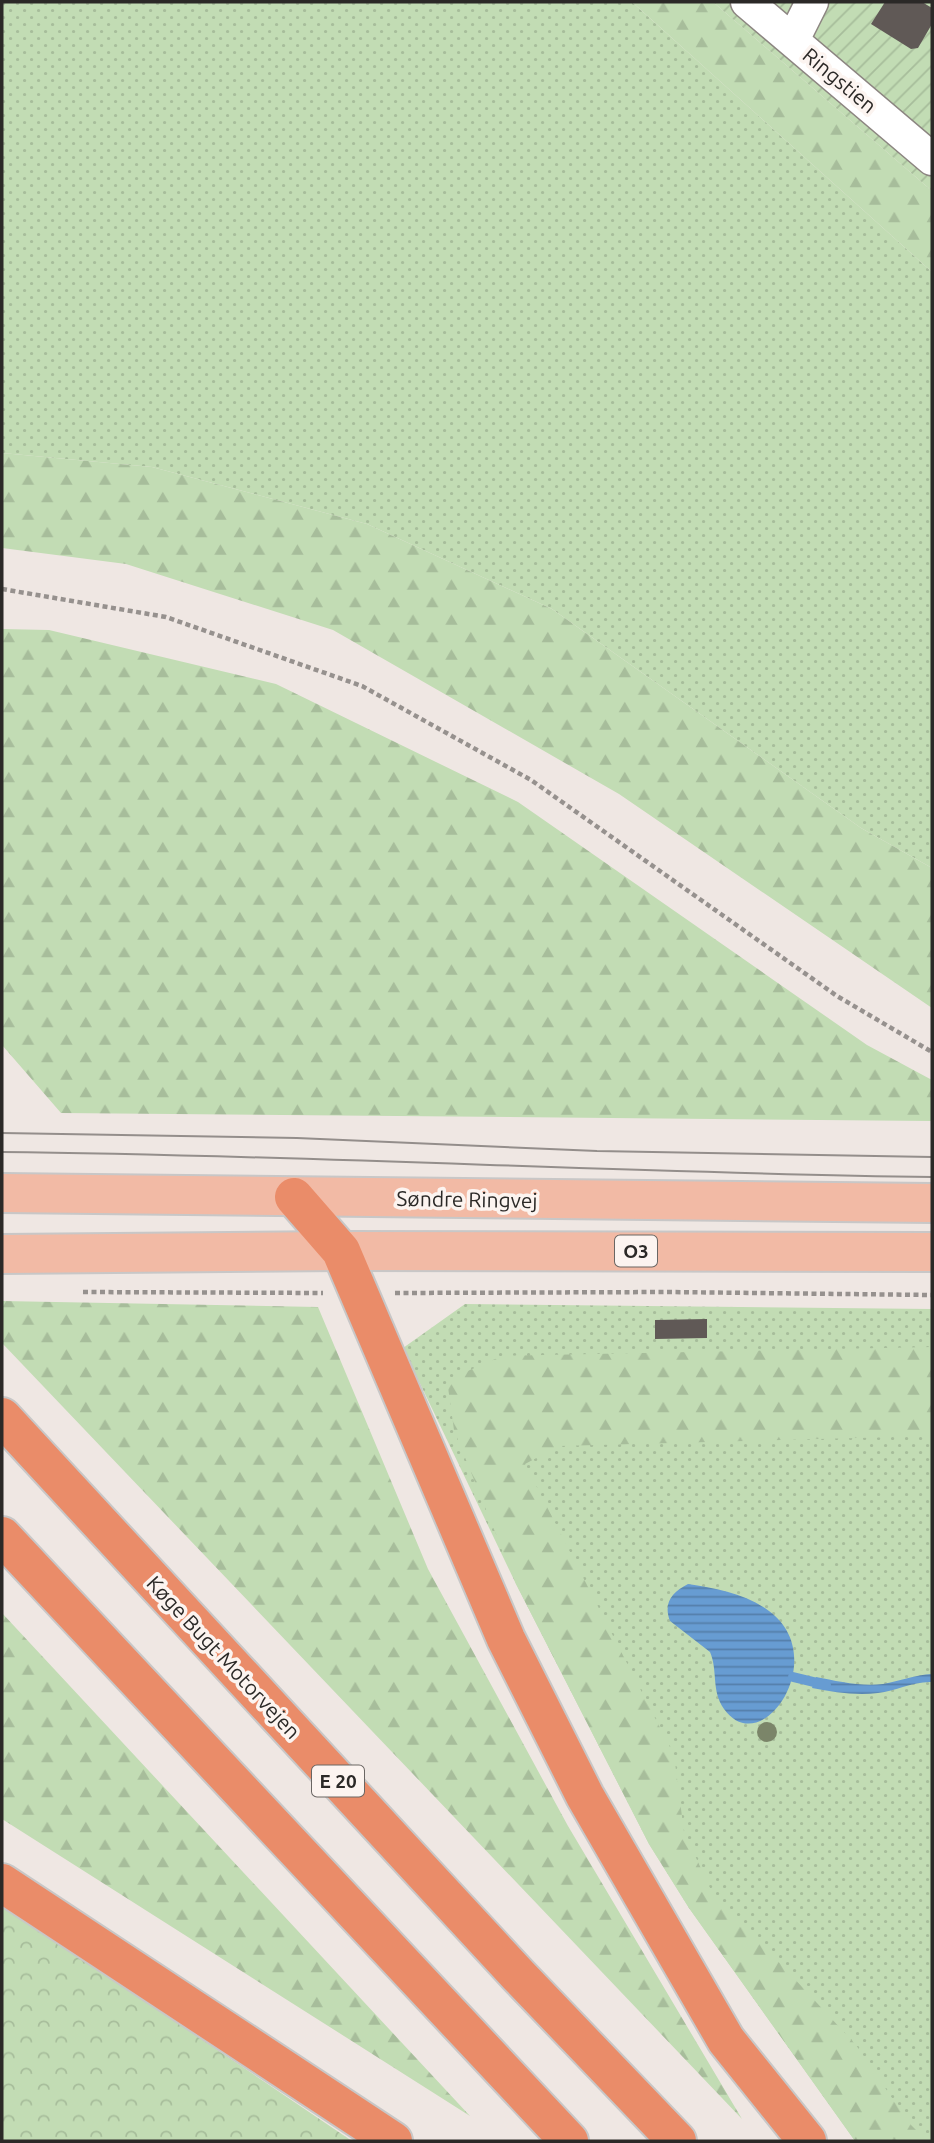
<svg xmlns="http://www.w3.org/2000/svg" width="934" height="2143" font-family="Ubuntu,sans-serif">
	<defs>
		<pattern id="grass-dots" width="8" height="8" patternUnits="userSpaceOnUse" patternTransform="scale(1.75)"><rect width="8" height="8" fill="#c2dcb4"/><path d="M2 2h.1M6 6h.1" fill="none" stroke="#a7bd9b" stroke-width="1.8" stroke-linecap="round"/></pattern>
		<pattern id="forest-firs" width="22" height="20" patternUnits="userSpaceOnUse" patternTransform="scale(1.75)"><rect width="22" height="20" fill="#c2dcb4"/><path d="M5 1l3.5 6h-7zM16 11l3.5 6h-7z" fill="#a7bd9b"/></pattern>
		<pattern id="park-crowns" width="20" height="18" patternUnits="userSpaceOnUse" patternTransform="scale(1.75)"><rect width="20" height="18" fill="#c2dcb4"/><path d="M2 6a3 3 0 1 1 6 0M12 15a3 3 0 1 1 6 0" fill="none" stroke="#a7bd9b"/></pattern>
		<pattern id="garden-furrows" width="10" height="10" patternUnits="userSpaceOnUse" patternTransform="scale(1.75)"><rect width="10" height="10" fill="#c2dcb4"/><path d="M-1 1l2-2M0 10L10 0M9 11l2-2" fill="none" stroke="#a7bd9b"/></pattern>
		<pattern id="water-rules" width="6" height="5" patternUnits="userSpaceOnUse" patternTransform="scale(1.75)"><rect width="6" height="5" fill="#679cd2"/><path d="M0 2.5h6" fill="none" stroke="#557faa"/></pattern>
	</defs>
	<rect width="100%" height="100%" fill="#efe7e3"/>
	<path fill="url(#grass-dots)" d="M2,2H632L932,272V868L861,828L552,609L367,524L152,467L2,453Z
		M465,1304L932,1309V2141H855L689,1908L649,1844L516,1584L403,1348Z"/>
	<path fill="url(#forest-firs)" d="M632,2H713L932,191V272Z
		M2,453L152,467L367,524L552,609L861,828L932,868V1008L619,794L333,630L126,564L2,548Z
		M2,629L49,630L276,684L518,802L867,1045L932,1080V1121L61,1113L2,1045Z
		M2,1301L318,1307L428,1569L568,1826L742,2119L2,1343Z
		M932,1347V1436L559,1446L525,1464L674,1755L684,1832L717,1903L764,1946L856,2045L909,2123L927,2141H855L689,1908L649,1844L516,1584L454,1430L447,1380L502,1356Z
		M2,1613L470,2116L2,1819Z"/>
	<path fill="url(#park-crowns)" d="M2,1904L352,2141H2Z"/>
	<path fill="url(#garden-furrows)" d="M713,2H932V191Z"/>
	<path fill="url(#water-rules)" d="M688,1584C715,1588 747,1594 769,1611C832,1657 762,1762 724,1709C711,1691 718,1670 710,1652L670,1621C663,1603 672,1592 688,1584Z
		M932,1674V1682C914,1681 896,1691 878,1693C856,1696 834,1692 812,1688L816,1677C837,1681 861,1687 883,1684C900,1681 915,1675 932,1674Z"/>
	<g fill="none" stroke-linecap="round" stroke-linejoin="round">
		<path stroke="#679cd2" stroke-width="10" d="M793,1677L826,1685"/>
	</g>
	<path fill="#605956" d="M885,2H922L932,8V24L918,48L911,49L871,24Z
		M707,1319V1338L655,1339V1320Z"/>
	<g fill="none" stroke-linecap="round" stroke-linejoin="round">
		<defs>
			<path id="minor" d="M747,2L932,159
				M793,40L812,2"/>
			<path id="primary" d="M2,1193L932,1203
				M2,1254L341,1251L932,1252"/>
			<path id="motorway" d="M294,1197L341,1251L506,1639L585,1796L726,2040L807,2141
				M2,1417L518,1975L677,2141
				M2,1536L569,2141
				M2,1883L393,2141"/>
		</defs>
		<use href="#minor" stroke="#8c8581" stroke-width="35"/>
		<use href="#primary" stroke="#c8c7c7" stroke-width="42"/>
		<use href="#motorway" stroke="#c8c7c7" stroke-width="42"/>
		<path stroke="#96918e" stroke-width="4.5" stroke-dasharray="5 3.5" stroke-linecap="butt" d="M2,589L166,617L362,686L531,780L837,996L932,1052
			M83,1292L323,1293
			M395,1293L668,1292L932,1295"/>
		<use href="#minor" stroke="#fff" stroke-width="32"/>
		<use href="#primary" stroke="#f2baa5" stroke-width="38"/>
		<use href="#motorway" stroke="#ea8c69" stroke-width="38"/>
		<path stroke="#948e8b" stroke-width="2" d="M2,1133L297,1138L597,1151L932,1157
			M2,1152C312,1155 622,1173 932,1177"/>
	</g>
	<circle fill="#7b8569" cx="767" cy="1732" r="10"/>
	<g text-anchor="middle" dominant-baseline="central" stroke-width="7" stroke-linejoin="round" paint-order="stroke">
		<g fill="#fcf4f0" stroke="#6a6663" stroke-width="2">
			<rect x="615" y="1235.5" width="42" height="31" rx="5"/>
			<rect x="312" y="1765.5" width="52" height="31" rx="5"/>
		</g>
		<g font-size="19" font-weight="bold" fill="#2b2927">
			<text x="636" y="1251">O3</text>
			<text x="338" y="1781">E 20</text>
		</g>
		<g font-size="21" fill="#2b2927" stroke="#fcf4f0">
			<text transform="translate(840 80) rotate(40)">Ringstien</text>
			<text transform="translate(467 1199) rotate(1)">Søndre Ringvej</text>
			<text transform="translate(224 1657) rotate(47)">Køge Bugt Motorvejen</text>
		</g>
	</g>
	<rect width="934" height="2143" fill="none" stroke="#2b2927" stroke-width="7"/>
</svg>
